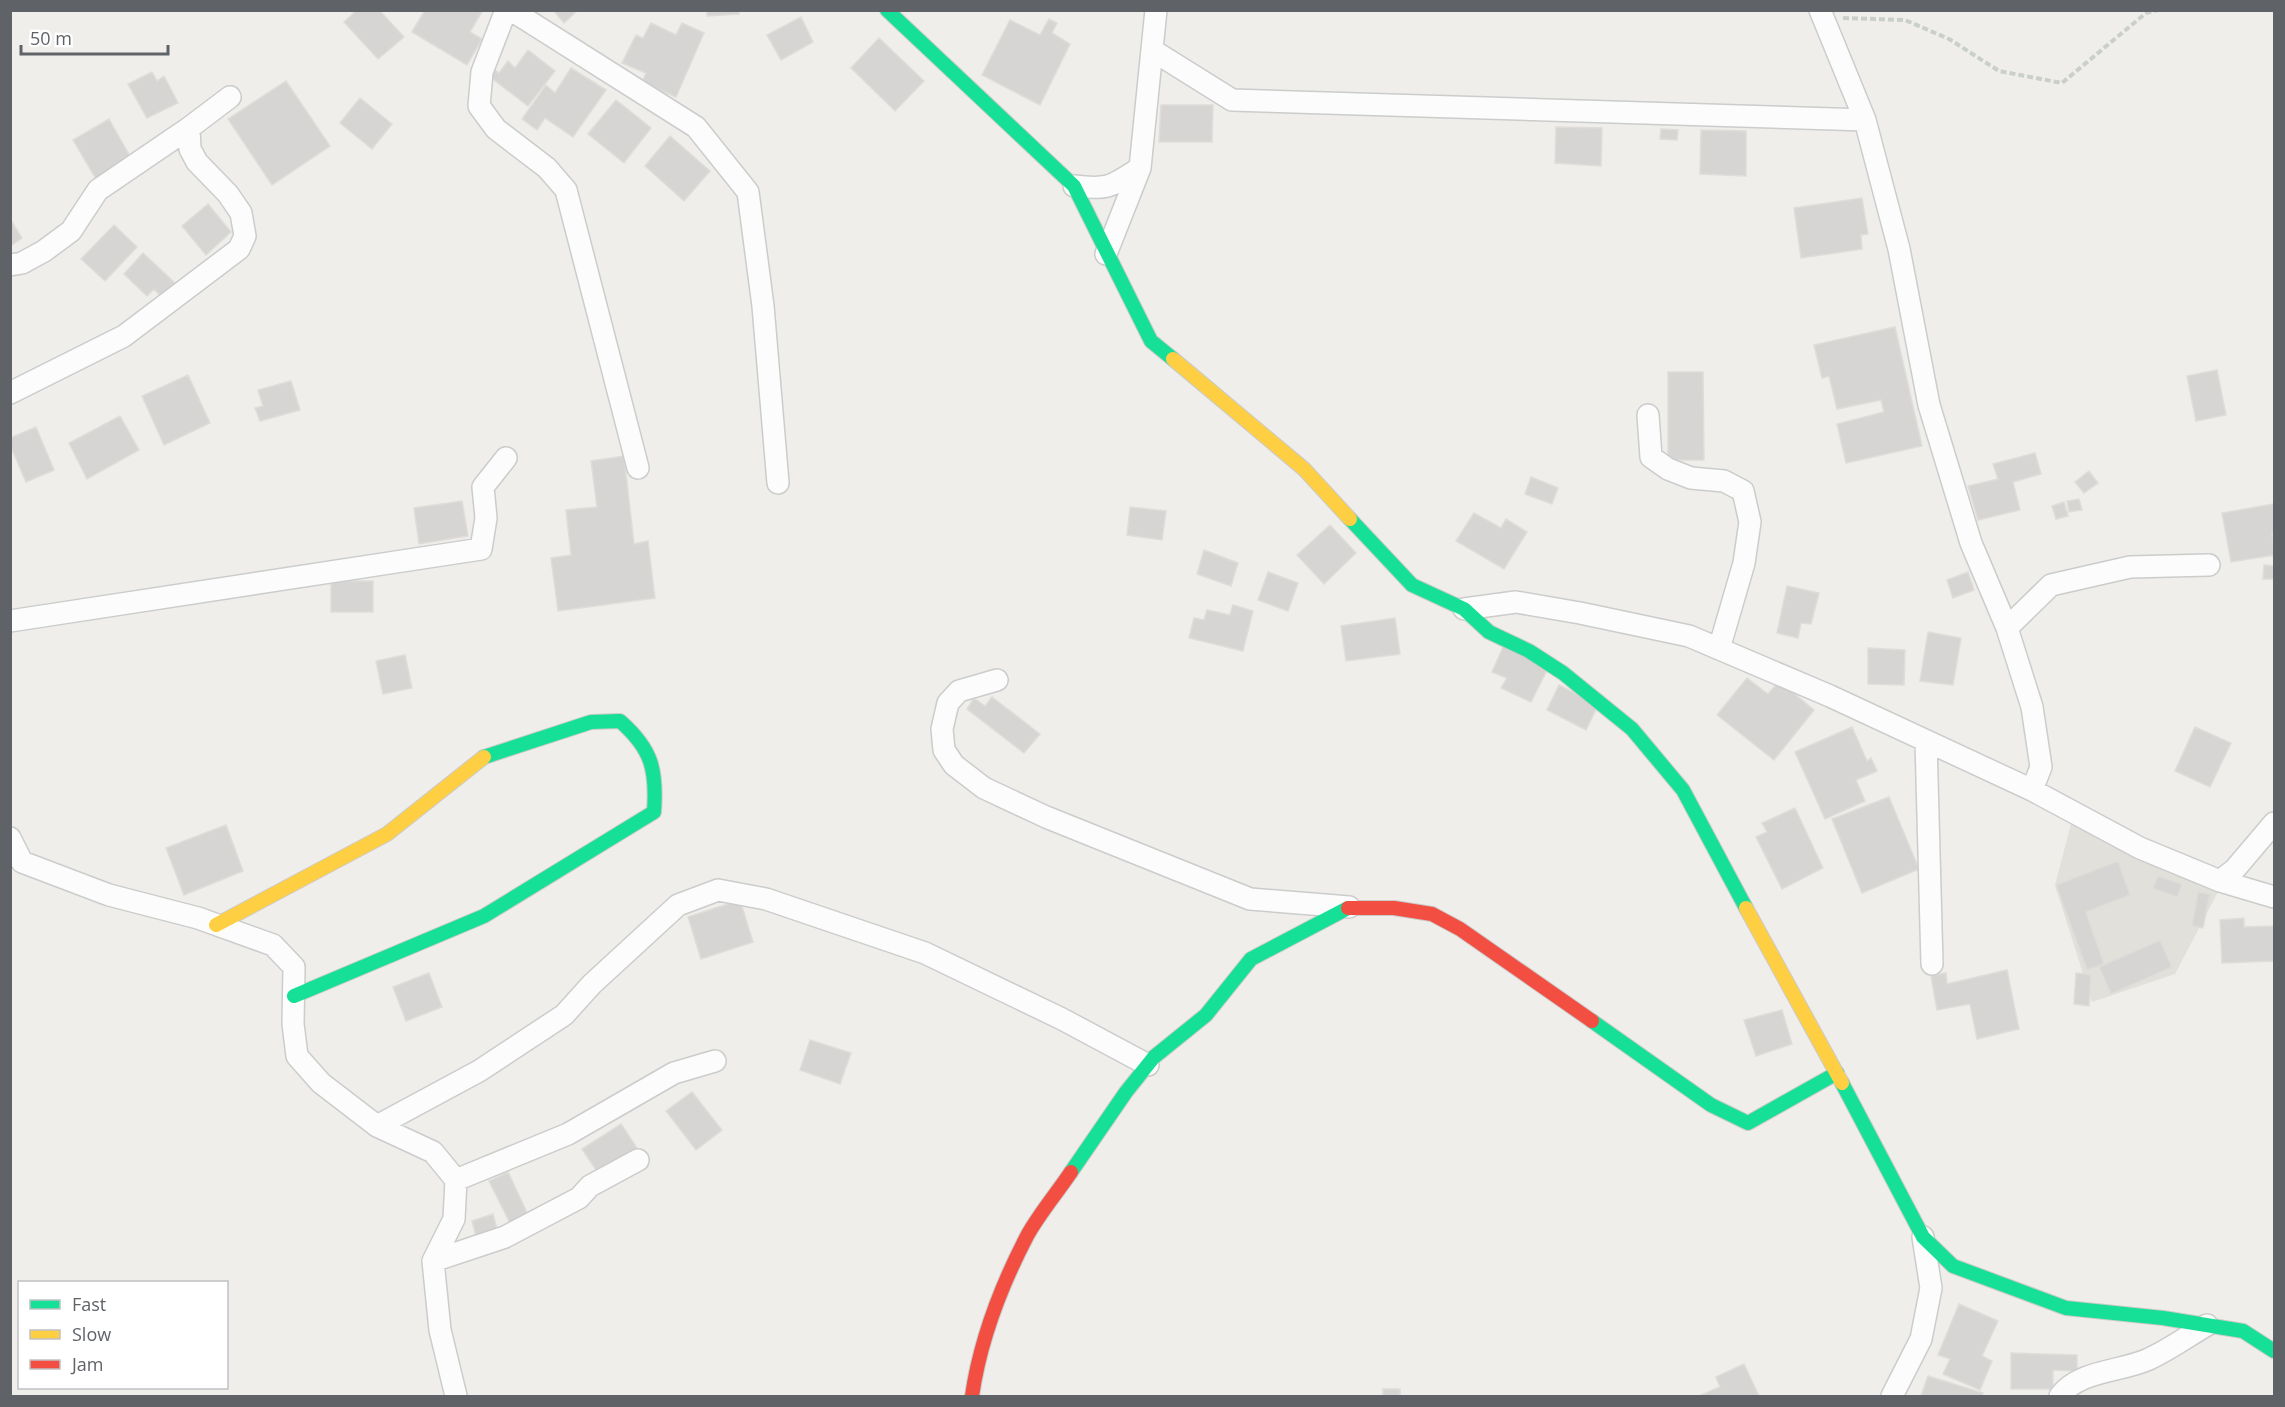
<svg xmlns="http://www.w3.org/2000/svg" width="2285" height="1407" font-family="'Open Sans',sans-serif">
	<rect width="100%" height="100%" fill="#efeeea"/>
	<path fill="#e2e0da" d="M2071,824L2219,890L2175,974L2092,1002L2055,885Z"/>
	<path fill="#d6d5d3" stroke="#deddd9" stroke-width="1.5" d="M357,10H379L404,37L378,59L344,22Z
		M425,10H483L470,32L482,39L467,65L412,32Z
		M553,10H578L564,23Z
		M707,10H739V14L707,16Z
		M801,17L813,42L781,60L767,35Z
		M1049,19L1057,23L1052,33L1070,44L1040,105L982,75L1010,20L1040,35Z
		M1049,19L1057,23L1052,33L1070,44L1040,105L982,75L1010,20L1040,35Z
		M651,23L676,35L682,23L704,33L676,97L642,82L646,73L622,63L636,35L643,38Z
		M879,38L924,81L895,111L851,68Z
		M528,50L555,71L528,106L485,73L491,68L499,73L508,61L515,68Z
		M571,68L606,90L573,137L545,118L537,130L522,119L546,85L555,93Z
		M152,72L157,81L164,76L178,103L147,118L128,84Z
		M286,81L330,146L272,185L228,119Z
		M360,98L392,124L372,149L340,123Z
		M616,100L651,128L624,163L588,134Z
		M1161,105H1213L1212,142H1159Z
		M1161,105H1213L1212,142H1159Z
		M109,119L132,160L96,179L73,140Z
		M1556,127L1602,128L1601,166L1555,163Z
		M1661,129L1678,130L1677,140L1660,139Z
		M1701,130L1746,131V176L1700,174Z
		M670,136L710,171L684,201L645,166Z
		M1862,198L1868,234L1861,235L1862,249L1801,258L1794,208Z
		M208,204L231,232L206,255L182,226Z
		M10,219L22,238L10,246Z
		M114,225L137,247L105,281L81,259Z
		M143,253L176,284L163,298L154,289L147,296L124,274Z
		M1895,327L1922,446L1846,463L1837,424L1884,412L1881,400L1837,409L1829,376L1822,378L1814,345Z
		M2217,370L2226,415L2196,421L2187,376Z
		M1668,372H1703L1704,460H1668Z
		M188,375L210,423L164,445L142,396Z
		M291,381L300,410L260,421L255,408L263,406L258,390Z
		M120,416L139,450L87,479L69,443Z
		M36,427L54,470L26,482L10,445V438Z
		M2035,453L2041,474L2013,482L2020,510L1978,520L1968,486L1998,479L1993,464Z
		M624,456L634,544L648,541L655,598L558,611L551,558L571,555L566,510L597,507L591,461Z
		M2089,471L2098,483L2084,493L2075,482Z
		M1531,477L1558,488L1552,504L1525,494Z
		M2079,499L2082,510L2069,512L2067,501Z
		M462,501L468,536L419,544L414,508Z
		M2064,502L2068,516L2056,519L2052,506Z
		M2274,504V532H2272L2274,555L2231,562L2222,513Z
		M1130,507L1166,511L1162,540L1127,535Z
		M1474,513L1501,528L1506,519L1527,532L1504,569L1456,541Z
		M1330,525L1356,553L1324,584L1297,555Z
		M1204,550L1238,563L1231,586L1197,574Z
		M2264,565L2274,566V579H2263Z
		M1268,572L1298,583L1288,611L1258,600Z
		M1968,572L1974,590L1953,598L1947,580Z
		M331,581H373V612H331Z
		M1787,586L1819,593L1811,624L1801,623L1798,638L1777,633Z
		M1233,605L1253,611L1243,651L1189,638L1194,618L1204,620L1207,610L1230,615Z
		M1395,618L1400,654L1346,661L1341,626Z
		M1928,632L1961,638L1953,685L1920,681Z
		M1504,645L1549,666L1531,702L1501,688L1507,678L1492,672Z
		M1868,648L1905,650L1904,685L1868,684Z
		M405,655L412,688L383,694L376,661Z
		M1747,678L1768,694L1779,681L1814,710L1774,760L1717,715Z
		M1559,685L1598,705L1586,730L1547,710Z
		M992,697L1040,734L1024,753L967,709L974,698L985,706Z
		M1852,727L1867,761L1871,758L1877,771L1856,780L1865,801L1825,819L1795,752Z
		M2195,727L2231,743L2210,787L2175,771Z
		M1889,797L1919,869L1862,893L1832,819Z
		M1795,808L1823,868L1782,889L1756,837L1767,832L1762,823Z
		M226,825L243,871L184,895L166,848Z
		M2118,861L2130,895L2086,912L2104,964L2087,970L2056,885Z
		M2158,876L2182,884L2177,897L2153,888Z
		M2198,892L2210,894L2203,928L2192,926Z
		M740,900L753,942L701,959L688,917Z
		M2244,918V927L2274,926V961L2222,963L2220,920Z
		M2160,940L2172,967L2111,994L2099,967Z
		M2007,970L2019,1029L1977,1039L1970,1004L1937,1010L1931,976L1946,973L1947,984Z
		M429,973L442,1007L406,1021L393,987Z
		M2076,973L2091,975L2089,1006L2074,1004Z
		M1782,1010L1792,1044L1756,1056L1744,1020Z
		M810,1040L851,1053L840,1084L800,1070Z
		M692,1092L722,1130L696,1150L666,1111Z
		M621,1124L639,1151L600,1176L582,1149Z
		M508,1172L530,1219L512,1227L489,1181Z
		M493,1214L497,1229L476,1236L472,1221Z
		M1959,1304L1998,1321L1982,1356L1992,1361L1980,1390L1943,1374L1950,1359L1938,1355Z
		M2011,1353L2077,1355V1371L2053,1370V1389H2011Z
		M1744,1364L1759,1396H1699L1720,1387L1716,1377Z
		M1928,1376L1983,1393L1982,1396H1921Z
		M1383,1389H1400V1396H1383Z"/>
	<g fill="none" stroke-linecap="round" stroke-linejoin="round">
		<defs>
			<path id="street" d="M506,10L482,72L479,106L496,129L547,168L566,190L638,468
				M511,10L696,127L748,192L763,306L778,483
				M1820,10L1865,120L1899,249L1929,405L1971,543L2007,628L2032,707L2041,767L2032,790
				M1152,50L1232,100L1865,120
				M1074,186C1108,190 1111,187 1140,168
				M1106,254L1140,168L1156,10
				M10,265L22,263L44,251L71,231L98,190L189,128
				M10,393L124,336L239,249L245,236L241,213L228,194L197,162L190,149L189,128L230,97
				M1648,415L1651,457L1668,469L1691,478L1724,481L1743,491L1750,522L1744,563L1719,649
				M1464,609L1516,602L1580,613L1689,636L1830,696L2032,790L2140,848L2220,881L2274,897
				M10,621L481,549L486,518L483,487L506,458
				M2007,628L2051,585L2130,567L2209,565
				M997,680L959,691L948,703L942,729L944,750L954,765L984,788L1046,817L1250,899L1349,907
				M1926,741L1932,964
				M10,838L22,862L109,895L198,918L273,945L294,967L293,1024L297,1056L321,1083L377,1126L433,1152L456,1180L454,1219L433,1261L440,1330L456,1396
				M2220,881L2235,869L2274,823
				M377,1126L479,1071L564,1015L592,984L678,905L718,890L766,899L925,953L1062,1019L1148,1065
				M456,1180L568,1134L674,1073L715,1061
				M433,1261L505,1237L579,1198L590,1186L638,1160
				M1892,1396L1921,1339L1931,1288L1923,1237
				M2060,1396C2079,1370 2121,1372 2149,1359C2169,1350 2188,1336 2207,1325"/>
			<path id="fast" d="M887,10L1074,186L1151,341L1173,359
				M1350,519L1412,585L1464,609L1489,632L1529,651L1563,673L1632,729L1683,790L1746,908
				M294,996L484,916L654,812C657,770 652,749 620,721L591,722L484,757
				M1592,1021L1711,1105L1748,1123L1837,1073
				M1842,1083L1923,1237L1953,1266L2066,1308L2163,1318L2243,1331L2274,1351
				M1071,1172L1126,1092L1154,1057L1206,1015L1251,959L1348,908"/>
			<path id="slow" d="M1173,359L1304,469L1350,519
				M1746,908L1842,1083
				M216,925L387,834L484,757"/>
			<path id="jam" d="M1348,908H1394L1432,914L1460,929L1592,1021
				M972,1396C980,1341 1001,1286 1027,1236C1039,1214 1057,1193 1071,1172"/>
		</defs>
		<use href="#street" stroke="#cbcccc" stroke-width="24"/>
		<use href="#fast" stroke="#cacacb" stroke-width="16"/>
		<use href="#slow" stroke="#cacacb" stroke-width="16"/>
		<use href="#jam" stroke="#cacacb" stroke-width="16"/>
		<path stroke="#cacfcc" stroke-width="4" stroke-dasharray="6 3" stroke-linecap="butt" d="M1843,18L1905,20L1949,39L1999,71L2062,83L2146,13L2158,10"/>
		<use href="#street" stroke="#fdfcfc" stroke-width="21"/>
		<use href="#fast" stroke="#16e098" stroke-width="14"/>
		<use href="#slow" stroke="#ffcf43" stroke-width="14"/>
		<use href="#jam" stroke="#f24e42" stroke-width="14"/>
	</g>
	<rect width="2285" height="1407" fill="none" stroke="#5f6368" stroke-width="24"/>
	<rect x="18" y="1281" width="210" height="108" fill="#ffffff" stroke="#bfc1c3" stroke-width="1.5"/>
	<rect x="30" y="1300" width="30" height="9" fill="#16e098" stroke="#bfc1c3" stroke-width="1.5"/>
	<text x="72" y="1311" font-size="18" fill="#5f6368">Fast</text>
	<rect x="30" y="1330" width="30" height="9" fill="#ffcf43" stroke="#bfc1c3" stroke-width="1.5"/>
	<text x="72" y="1341" font-size="18" fill="#5f6368">Slow</text>
	<rect x="30" y="1360" width="30" height="9" fill="#f24e42" stroke="#bfc1c3" stroke-width="1.5"/>
	<text x="72" y="1371" font-size="18" fill="#5f6368">Jam</text>
	<path d="M21 45v9h147v-9" fill="none" stroke="#5f6368" stroke-width="3"/>
	<text x="30" y="45" font-size="18" fill="#5f6368" stroke="#ffffff" stroke-width="4.5" paint-order="stroke">50 m</text>
</svg>
